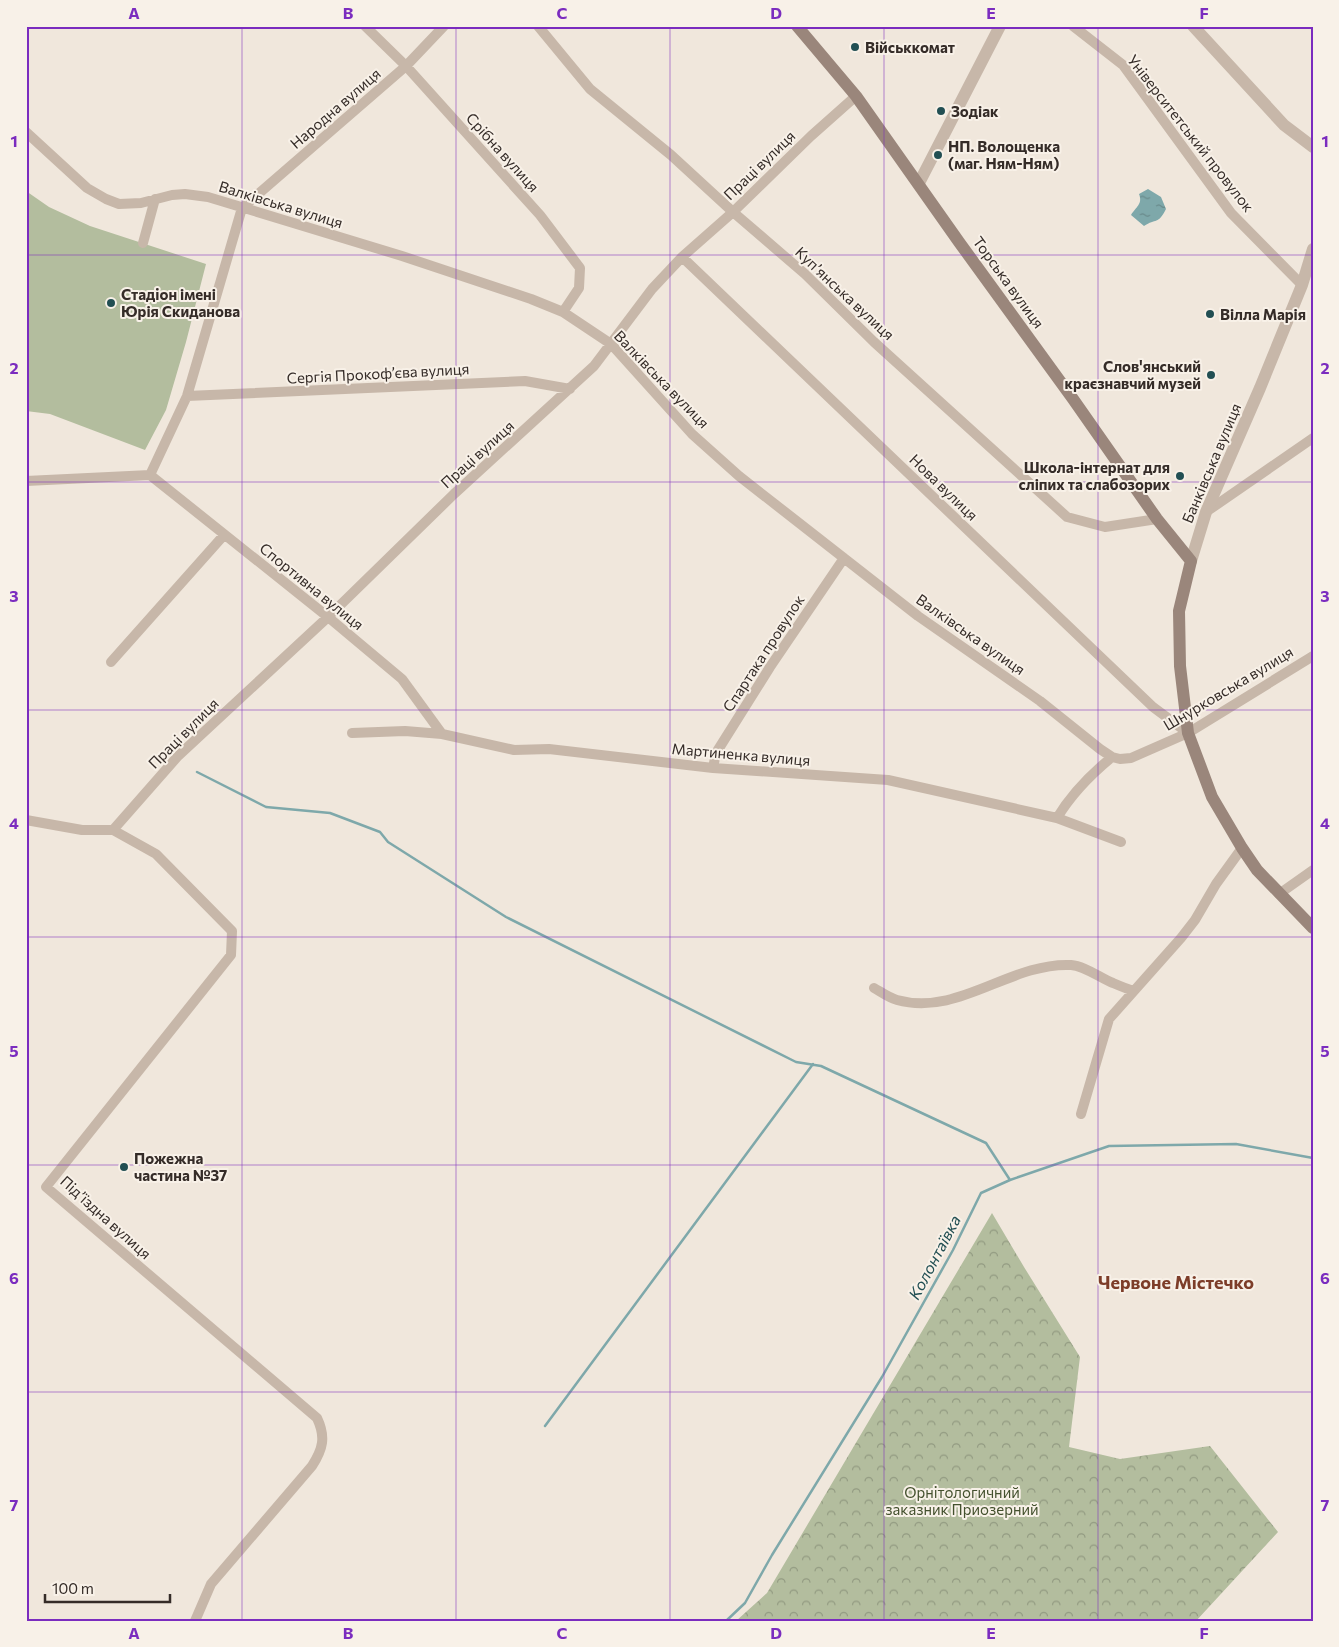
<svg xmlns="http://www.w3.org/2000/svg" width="1339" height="1647" font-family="Commissioner,sans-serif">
	<defs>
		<pattern id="park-crowns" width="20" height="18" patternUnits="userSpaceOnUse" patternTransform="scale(1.25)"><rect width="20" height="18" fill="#b3bd9e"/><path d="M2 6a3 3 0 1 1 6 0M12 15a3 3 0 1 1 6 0" fill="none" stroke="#929a81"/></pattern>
		<pattern id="water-ripples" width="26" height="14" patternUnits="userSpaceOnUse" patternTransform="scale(1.25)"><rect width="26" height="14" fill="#7ea8aa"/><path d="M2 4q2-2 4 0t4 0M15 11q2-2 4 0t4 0" fill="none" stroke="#68898a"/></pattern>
	</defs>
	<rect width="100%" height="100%" fill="#f0e7dc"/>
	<path fill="url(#park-crowns)" d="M992,1213L1024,1267L1080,1357L1069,1447L1120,1459L1210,1446L1278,1532L1196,1621H736L767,1593Z"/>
	<path fill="#b3bd9e" d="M26,191L49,207L90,226L206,264L186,342L166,410L145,450L50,414L26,411Z"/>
	<path fill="url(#water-ripples)" d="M1148,189L1161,197L1166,209C1158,225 1156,218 1144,226L1131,215C1136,207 1143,204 1139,194Z"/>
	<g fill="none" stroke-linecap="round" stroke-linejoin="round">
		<path stroke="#7ea8aa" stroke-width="2.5" d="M197,772L266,807L330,813L380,832L388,842L506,917L796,1062L821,1066L986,1143L1010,1180
			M545,1426L813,1064
			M726,1621L745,1603L772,1555L882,1377L953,1250L981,1193L1010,1180L1109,1146L1236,1144L1313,1158"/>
		<path stroke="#c7b7a9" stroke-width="10" d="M365,26L406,66L540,215L580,268L579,288L563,312
			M538,26L590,89L671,155L733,212L805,274L874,342L1067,517L1105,527L1157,519
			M1073,26L1123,65L1231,213L1302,285
			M26,132L87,188L106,199L119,204L141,203L172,195L185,194L208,197L402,256L531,299L563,312L611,344L692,434L739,476L918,616L1040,701L1100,749L1112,757L1120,759L1131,758L1188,733L1313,656
			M143,243L155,199
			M682,257L1153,707L1188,733
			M187,396L525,381L570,389
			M150,475L328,617L402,679L442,734
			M26,481L150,475L187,396L242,208L406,66L444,26
			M1206,512L1313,438
			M111,662L224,535
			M352,733L405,731L442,734L514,750L549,749L713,768L888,780L1057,818L1121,842
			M713,768L716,753L770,667L844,558
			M1057,818C1072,793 1090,775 1112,757
			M26,820L82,830H113L156,854L232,931L231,955L46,1187L317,1418C326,1437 323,1449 312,1466L211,1584L195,1621
			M113,830L178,756L328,617L454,494L594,366L652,289L682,257L733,212L811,136L856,96
			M1279,894L1313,870
			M874,988C881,992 889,998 897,1000C959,1017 1010,962 1071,965C1085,966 1100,978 1113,983C1120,986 1127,989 1134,991
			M1081,1114L1109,1019L1181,938L1195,920L1216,884L1242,848"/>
		<path stroke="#c7b7a9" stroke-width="12" d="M1193,26L1284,125L1313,147
			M919,183L1000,26
			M1191,561L1206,512L1260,388L1302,285L1313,249"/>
		<path stroke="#9a867b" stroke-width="12" d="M797,26L856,96L959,242L1073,399L1157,519L1191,561L1179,611L1180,666L1188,733L1212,797L1242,848L1257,870L1313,928"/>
	</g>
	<path fill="none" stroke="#7b2cbf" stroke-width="1" stroke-opacity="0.55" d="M242,26V1621M456,26V1621M670,26V1621M884,26V1621M1098,26V1621M26,255H1313M26,482H1313M26,710H1313M26,937H1313M26,1165H1313M26,1392H1313"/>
	<g fill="#224f53" stroke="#f8f1e8" stroke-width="2">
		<circle cx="855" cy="47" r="5"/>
		<circle cx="941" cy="111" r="5"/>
		<circle cx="938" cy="155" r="5"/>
		<circle cx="111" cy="303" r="5"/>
		<circle cx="1210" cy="314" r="5"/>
		<circle cx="1211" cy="375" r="5"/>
		<circle cx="1180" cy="476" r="5"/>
		<circle cx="124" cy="1167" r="5"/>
	</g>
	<g text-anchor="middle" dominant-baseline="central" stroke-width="4" stroke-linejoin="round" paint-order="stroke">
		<g font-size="15" font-weight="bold" fill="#352c28" stroke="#f8f1e8" text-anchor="start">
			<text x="865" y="47">Військкомат</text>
			<text x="951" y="111">Зодіак</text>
			<text x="948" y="146">НП. Волощенка<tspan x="948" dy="17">(маг. Ням-Ням)</tspan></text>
			<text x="121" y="294">Стадiон імені<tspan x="121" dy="17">Юрія Скиданова</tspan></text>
			<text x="1220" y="314">Вілла Марія</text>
			<text x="1201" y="366" text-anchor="end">Слов'янський<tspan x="1201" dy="17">краєзнавчий музей</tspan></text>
			<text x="1170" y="467" text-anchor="end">Школа-інтернат для<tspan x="1170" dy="17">сліпих та слабозорих</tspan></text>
			<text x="134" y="1158">Пожежна<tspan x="134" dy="17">частина №37</tspan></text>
		</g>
		<g font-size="15" fill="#352c28" stroke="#f8f1e8">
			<text transform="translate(335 108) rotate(-41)">Народна вулиця</text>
			<text transform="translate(1191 133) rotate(52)">Університетський провулок</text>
			<text transform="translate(503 152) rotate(48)">Срібна вулиця</text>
			<text transform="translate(759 165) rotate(-44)">Праці вулиця</text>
			<text transform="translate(281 204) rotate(17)">Валківська вулиця</text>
			<text transform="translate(1009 282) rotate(54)">Торська вулиця</text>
			<text transform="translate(845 293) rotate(43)">Куп’янська вулиця</text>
			<text transform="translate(378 373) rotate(-3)">Сергія Прокоф’єва вулиця</text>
			<text transform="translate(662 379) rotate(46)">Валківська вулиця</text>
			<text transform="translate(477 454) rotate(-42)">Праці вулиця</text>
			<text transform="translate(1211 463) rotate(-67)">Банківська вулиця</text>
			<text transform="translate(944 487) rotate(44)">Нова вулиця</text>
			<text transform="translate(312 586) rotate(39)">Спортивна вулиця</text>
			<text transform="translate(971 634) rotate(35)">Валківська вулиця</text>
			<text transform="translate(763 653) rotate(-57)">Спартака провулок</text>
			<text transform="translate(1228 688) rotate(-31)">Шнурковська вулиця</text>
			<text transform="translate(183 733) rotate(-45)">Праці вулиця</text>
			<text transform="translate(741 754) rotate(5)">Мартиненка вулиця</text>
			<text transform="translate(106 1217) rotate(42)">Під’їздна вулиця</text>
		</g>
		<g font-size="15" fill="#44512e" stroke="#f8f1e8">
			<text x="962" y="1492">Орнiтологичний<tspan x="962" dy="17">заказник Приозерний</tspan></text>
		</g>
		<g font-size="16" font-style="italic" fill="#224f53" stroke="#f8f1e8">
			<text transform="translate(934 1257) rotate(-62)">Колонтаївка</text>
		</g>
		<g font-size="18" font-weight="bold" fill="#7d3d29" stroke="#f8f1e8">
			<text x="1176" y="1282">Червоне Містечко</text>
		</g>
	</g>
	<rect width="1339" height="1647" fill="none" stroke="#f8f1e8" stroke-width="55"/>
	<path d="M45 1594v8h125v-8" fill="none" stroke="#352c28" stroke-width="2.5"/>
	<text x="52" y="1594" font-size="15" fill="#352c28" stroke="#f8f1e8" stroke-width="4" paint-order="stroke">100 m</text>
	<rect x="28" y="28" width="1284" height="1592" fill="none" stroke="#7b2cbf" stroke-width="2"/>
	<g font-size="16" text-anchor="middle" font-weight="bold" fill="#7b2cbf">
		<text x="134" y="19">A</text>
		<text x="348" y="19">B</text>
		<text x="562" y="19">C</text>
		<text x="776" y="19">D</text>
		<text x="991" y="19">E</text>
		<text x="1204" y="19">F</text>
		<text x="14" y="147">1</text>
		<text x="1325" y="147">1</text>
		<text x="14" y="374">2</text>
		<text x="1325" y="374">2</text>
		<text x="14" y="602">3</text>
		<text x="1325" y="602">3</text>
		<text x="14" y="829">4</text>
		<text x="1325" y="829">4</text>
		<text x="14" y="1057">5</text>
		<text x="1325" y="1057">5</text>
		<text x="14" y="1284">6</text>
		<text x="1325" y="1284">6</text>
		<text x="14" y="1511">7</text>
		<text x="1325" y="1511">7</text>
		<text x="134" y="1639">A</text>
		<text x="348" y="1639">B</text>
		<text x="562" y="1639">C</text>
		<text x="776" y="1639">D</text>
		<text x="991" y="1639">E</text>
		<text x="1204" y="1639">F</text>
	</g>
</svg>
